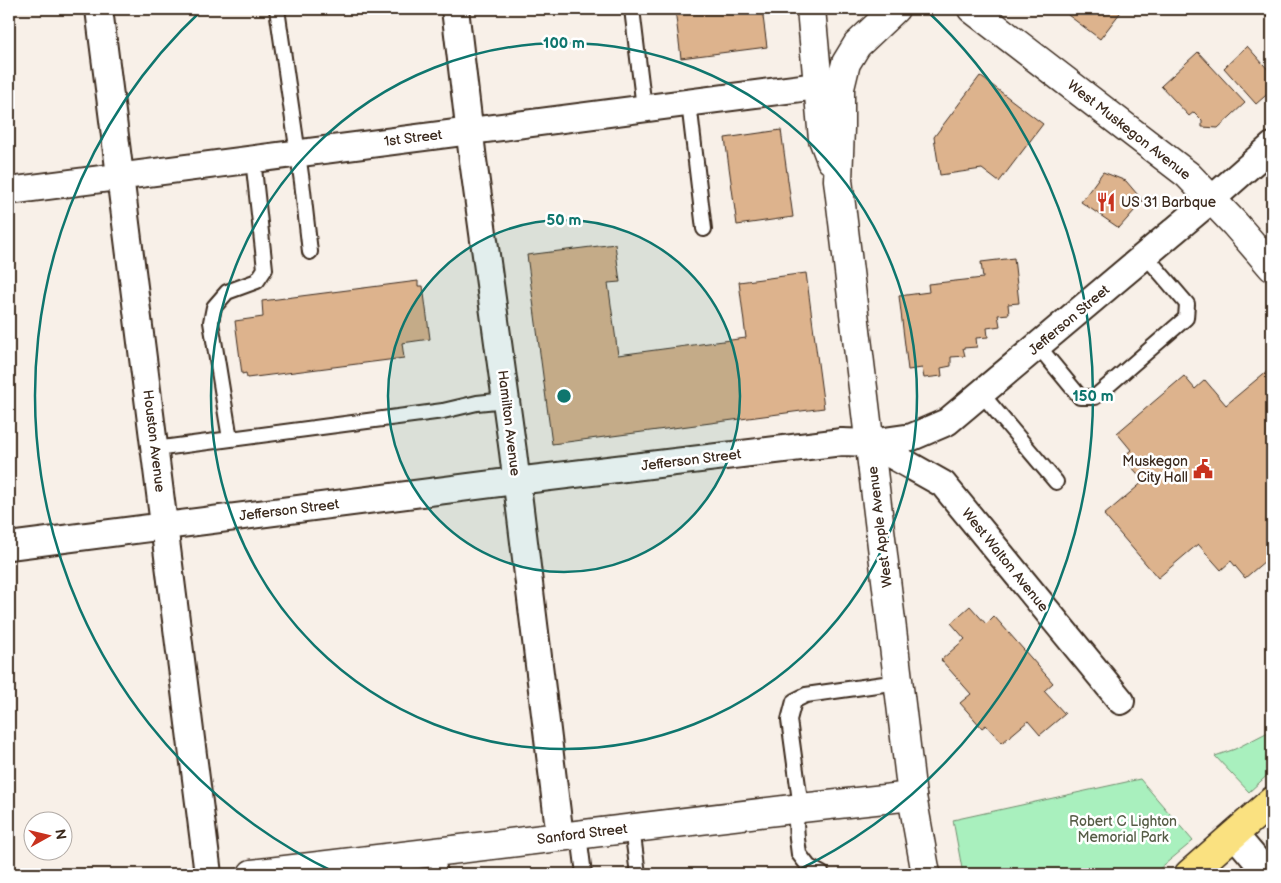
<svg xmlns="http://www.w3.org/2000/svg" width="1281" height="883" font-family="'Balsamiq Sans',sans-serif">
	<rect width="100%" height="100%" fill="#f8f0e8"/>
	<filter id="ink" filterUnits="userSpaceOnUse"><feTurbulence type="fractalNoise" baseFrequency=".02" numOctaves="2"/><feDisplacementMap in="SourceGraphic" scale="10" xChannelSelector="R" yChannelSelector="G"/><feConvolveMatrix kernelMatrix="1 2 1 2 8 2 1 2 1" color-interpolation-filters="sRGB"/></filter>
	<g filter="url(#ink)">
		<path fill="#a9f0be" stroke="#728d6e" d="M1272,730V771L1249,792L1215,756L1235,749Z
			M1140,779L1193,841L1153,874H963L953,820Z"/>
		<path fill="#ddb38d" stroke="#3b2a1e" d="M675,9H762L767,47L681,58Z
			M1073,9H1123L1100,39L1068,15Z
			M1247,46L1272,74V90L1256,104L1224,68Z
			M1198,52L1245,103L1218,128L1202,127V120L1194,112L1189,116L1161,86Z
			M980,76L1043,124L999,182L982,169L940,175L934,137Z
			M781,130L793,217L737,225L725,138Z
			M1103,172L1126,181L1143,201L1119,228L1081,202Z
			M615,244L620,282L608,283L618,355L746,338L739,282L806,273L824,408L552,444L527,255Z
			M1014,258L1019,303L1008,304L1009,314L998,315L1000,326L987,328L988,337L976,338L977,347L963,348L965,356L951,357V366L941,368L942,376L924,378L922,368L908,370L899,296L929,292L928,284L983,278L981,262Z
			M418,281V286H423L430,339L402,343L404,358L247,378L246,373L242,374L235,321L263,317L262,301Z
			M1268,370L1272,375V555L1245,578L1231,561L1221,570L1198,544L1158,578L1104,515L1144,481L1123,457L1131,450L1117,433L1184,376L1195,389L1205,380L1226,405Z
			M970,606L986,624L994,616L1053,683L1044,691L1065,714L1040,735L1028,721L1002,743L986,725L982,728L960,703L971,694L941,660L965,639L951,623Z"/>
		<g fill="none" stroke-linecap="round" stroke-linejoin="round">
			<defs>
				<path id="service" d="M277,9L302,182L310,252
					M632,9L644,108
					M1271,9L1272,10
					M689,103L704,229
					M1038,346L1080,397H1095L1186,318L1187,304L1145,255
					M981,393L1056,482
					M230,439L211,322L214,307L227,292L257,281L265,269L253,159
					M155,449L443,411L477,403L506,400
					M632,828L638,874
					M579,835L584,874
					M436,852L440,874
					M822,874L809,867L799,854L797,839L796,823L801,808L789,720L794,701L806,695L898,682"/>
				<path id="minor" d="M99,9L208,874
					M455,9L473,160L513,452L560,837
					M9,191L817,86
					M870,443L943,484L1121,701
					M9,546L516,481L842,442L870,443L912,437L947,422L1212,199L1272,146
					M1234,834L1268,874"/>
				<path id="tertiary" d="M252,874L801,808L912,796"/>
				<path id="secondary" d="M811,9L823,139L831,160
					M895,9L857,45L846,63L840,88V128L838,180L912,796L926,874
					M972,9L1188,175L1235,224L1272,267"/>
				<path id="primary" d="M1189,874L1272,801"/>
			</defs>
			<use href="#service" stroke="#3b2a1e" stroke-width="18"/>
			<use href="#minor" stroke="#3b2a1e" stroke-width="30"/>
			<use href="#tertiary" stroke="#3b2a1e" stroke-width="31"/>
			<use href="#secondary" stroke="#3b2a1e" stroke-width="31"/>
			<use href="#primary" stroke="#3b2a1e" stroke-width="31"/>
			<use href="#service" stroke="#fff" stroke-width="14"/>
			<use href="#minor" stroke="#fff" stroke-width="26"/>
			<use href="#tertiary" stroke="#fff" stroke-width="28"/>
			<use href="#secondary" stroke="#fff" stroke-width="28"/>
			<use href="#primary" stroke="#fae180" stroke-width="28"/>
		</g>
	</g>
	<circle cx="564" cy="396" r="176" fill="#0f766e" fill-opacity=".12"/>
	<g fill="none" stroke="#0f766e" stroke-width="2.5">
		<circle cx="564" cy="396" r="176"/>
		<circle cx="564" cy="396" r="353"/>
		<path d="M336 873A529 529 0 0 1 203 9M925 9A529 529 0 0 1 792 873"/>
	</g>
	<defs>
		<symbol id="restaurant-bare" viewBox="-9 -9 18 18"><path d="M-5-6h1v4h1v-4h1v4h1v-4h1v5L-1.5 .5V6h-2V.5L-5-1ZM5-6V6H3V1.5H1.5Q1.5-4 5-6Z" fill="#c8321e" stroke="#fff" stroke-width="2.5" paint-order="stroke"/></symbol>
		<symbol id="civic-bare" viewBox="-9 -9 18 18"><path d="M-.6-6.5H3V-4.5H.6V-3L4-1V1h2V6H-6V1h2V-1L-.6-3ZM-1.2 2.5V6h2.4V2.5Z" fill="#c8321e" stroke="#fff" stroke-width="2.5" paint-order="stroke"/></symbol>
	</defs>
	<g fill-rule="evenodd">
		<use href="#restaurant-bare" x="1092" y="188" width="28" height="28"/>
		<use href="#civic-bare" x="1189" y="455" width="28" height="28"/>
	</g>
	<g text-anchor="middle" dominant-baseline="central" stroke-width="5" stroke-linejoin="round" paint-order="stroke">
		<g font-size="14" fill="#3b2a1e" stroke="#fff">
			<text transform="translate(1129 130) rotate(38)">West Muskegon Avenue</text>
			<text transform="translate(413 138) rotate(-7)">1st Street</text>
			<text transform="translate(1069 320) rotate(-40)">Jefferson Street</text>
			<text transform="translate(509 423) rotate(83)">Hamilton Avenue</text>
			<text transform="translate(154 441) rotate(83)">Houston Avenue</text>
			<text transform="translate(691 460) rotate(-7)">Jefferson Street</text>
			<text transform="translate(289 510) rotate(-7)">Jefferson Street</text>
			<text transform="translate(880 527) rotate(-97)">West Apple Avenue</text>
			<text transform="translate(1005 560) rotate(51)">West Walton Avenue</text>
			<text transform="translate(582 834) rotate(-7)">Sanford Street</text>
		</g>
		<g font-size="14" fill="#3b2a1e" stroke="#fff" text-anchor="start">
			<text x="1121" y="202">US 31 Barbque</text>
			<text x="1188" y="461" text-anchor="end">Muskegon<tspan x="1188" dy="16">City Hall</tspan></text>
		</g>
		<g font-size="14" fill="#565c46" stroke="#fff">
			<text x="1123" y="821">Robert C Lighton<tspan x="1123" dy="16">Memorial Park</tspan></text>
		</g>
	</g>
	<circle cx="564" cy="396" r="8" fill="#0f766e" stroke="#fff" stroke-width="2.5"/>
	<g font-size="15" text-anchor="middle" font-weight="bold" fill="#0f766e" stroke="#fff" stroke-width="5" stroke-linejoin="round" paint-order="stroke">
		<text x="564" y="48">100 m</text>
		<text x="564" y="225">50 m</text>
		<text x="1093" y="401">150 m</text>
	</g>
	<rect width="1281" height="883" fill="none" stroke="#fff" stroke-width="30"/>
	<rect x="15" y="15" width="1251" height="853" fill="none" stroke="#3b2a1e" stroke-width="2" filter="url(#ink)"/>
	<g transform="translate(48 836) rotate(82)"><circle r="24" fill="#ffffff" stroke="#b1aaa5"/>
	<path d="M0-4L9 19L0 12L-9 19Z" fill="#c8321e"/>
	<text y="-8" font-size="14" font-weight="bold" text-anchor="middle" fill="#3b2a1e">N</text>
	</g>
</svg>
